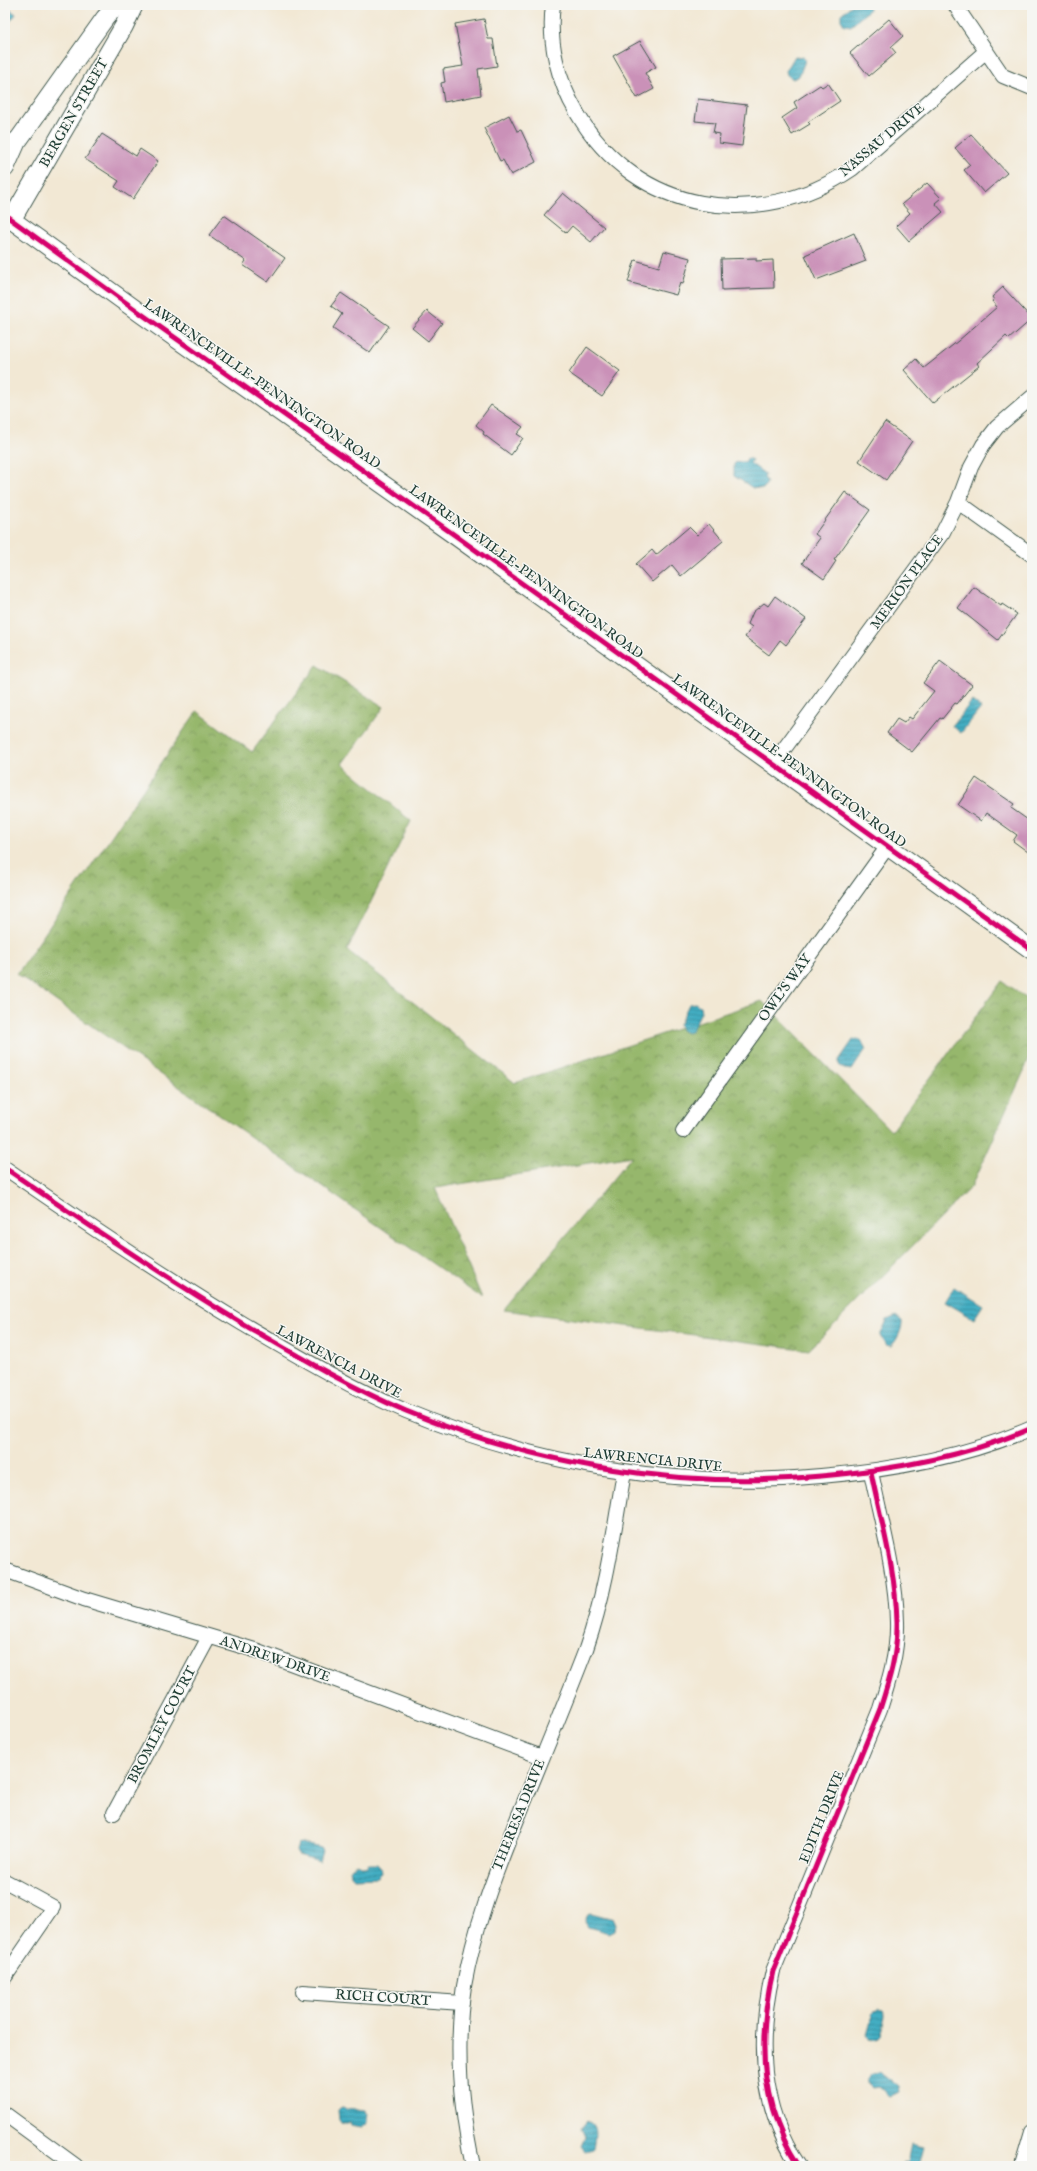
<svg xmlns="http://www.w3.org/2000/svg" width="1037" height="2171" font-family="'IM FELL English',serif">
	<defs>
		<pattern id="forest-crowns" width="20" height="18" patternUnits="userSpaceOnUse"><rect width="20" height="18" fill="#96b76c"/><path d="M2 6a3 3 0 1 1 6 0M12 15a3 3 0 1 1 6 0" fill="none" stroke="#7a965a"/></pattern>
		<pattern id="water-rules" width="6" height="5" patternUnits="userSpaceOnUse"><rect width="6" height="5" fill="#43adc2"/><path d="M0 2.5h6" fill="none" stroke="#378e9e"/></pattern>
	</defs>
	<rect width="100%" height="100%" fill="#f6f6f2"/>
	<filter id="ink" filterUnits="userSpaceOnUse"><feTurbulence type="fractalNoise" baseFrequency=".025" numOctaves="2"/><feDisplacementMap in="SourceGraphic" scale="8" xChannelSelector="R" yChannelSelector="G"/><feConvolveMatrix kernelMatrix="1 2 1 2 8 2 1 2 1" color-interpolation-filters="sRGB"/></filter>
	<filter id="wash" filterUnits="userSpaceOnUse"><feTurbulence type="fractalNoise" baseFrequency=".012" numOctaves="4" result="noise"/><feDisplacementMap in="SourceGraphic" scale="16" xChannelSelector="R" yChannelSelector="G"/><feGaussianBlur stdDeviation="0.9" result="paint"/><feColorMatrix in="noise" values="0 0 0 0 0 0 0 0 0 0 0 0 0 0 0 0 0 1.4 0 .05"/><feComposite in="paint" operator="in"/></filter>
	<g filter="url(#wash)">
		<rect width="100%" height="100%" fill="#f2e8d4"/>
		<path fill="url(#forest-crowns)" stroke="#5a7a50" d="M317,665L384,707L342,764L411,821L347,950L515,1083L762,1001L891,1131L1002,981L1032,1003V1053L972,1186L809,1350L504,1310L632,1156L435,1188L482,1298L17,974L197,711L252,752Z"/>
		<path fill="url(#water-rules)" stroke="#31757b" d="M852,5H869V10L851,26L844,25L841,20V14Z
			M5,6L16,14L8,24L5,22Z
			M795,56L803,57L805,61L799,76L793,79L787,75L786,71Z
			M748,458L752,460L750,463L765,474L764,477L767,483L763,489L753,488L734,476V464L737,462H744Z
			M972,701L981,708L961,733L952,726Z
			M695,1003L700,1006L701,1012L691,1032L686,1033L681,1030L679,1025L689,1004Z
			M857,1039L861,1040L866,1049L852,1070L844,1069L839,1065V1060L853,1040Z
			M954,1287L983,1305L974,1319L945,1302Z
			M896,1316L902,1321C903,1328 897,1341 891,1346L886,1345L880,1336L887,1320Z
			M302,1843L321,1848L323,1851L320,1861L298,1855L296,1851L298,1844Z
			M356,1864L365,1867L369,1864H377L380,1867L381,1873L377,1877L354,1878L351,1875L350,1868Z
			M591,1913L614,1919L616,1924L615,1930L609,1933L588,1927L585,1922L587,1915Z
			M878,2010L884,2011L886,2016L881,2036L877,2040L870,2038L867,2034L873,2013Z
			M880,2072L898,2086L899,2092L889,2097L878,2087L872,2088L867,2083V2078L872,2073Z
			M342,2106L345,2109L365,2111L368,2115V2122L362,2127L351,2125L350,2122L347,2124H342L339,2120L338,2110Z
			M587,2121C599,2126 594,2139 593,2149L585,2151L581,2146L585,2137L581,2128Z
			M911,2144L924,2147L919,2166H902L903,2162L907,2163Z"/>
		<g id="blocks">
			<path fill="#ca91b8" d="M484,19L488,39H493L497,66L478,69L481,95L444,102L441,83L445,82L443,69L463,66L455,24Z
				M889,19L903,36L891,47L896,53L869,76L850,53Z
				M640,41L656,67L645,73L654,89L637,98L613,56Z
				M828,83L840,101L808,122L810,124L792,135L782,118L797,108L794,102L820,85L822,87Z
				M698,99L747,105L742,146L719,143L720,134L713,133L715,123L695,121Z
				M509,115L517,131L521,130L536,162L511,175L503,160L500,161L484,128Z
				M102,134L136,156L140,149L158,161L133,199L115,187L119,181L85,159Z
				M971,134L1007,173L984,193L964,170L970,165L955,148Z
				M927,183L941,198L935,203L943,212L909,241L896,226L910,213L902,204Z
				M563,193L604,227L591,242L572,226L566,233L544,215Z
				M224,215L285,258L268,282L243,265L246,261L209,235Z
				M854,233L866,261L816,280L805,255Z
				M664,251L690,258L683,284L680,283L676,295L628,282L635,260L659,267Z
				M756,258V261L773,260L774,288L722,290L721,259Z
				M1003,287L1032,319L1009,339L1006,336L977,363L979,366L933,403L904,370L916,359L924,368L958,341L997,307L992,301L994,300L992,297Z
				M341,293L389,326L370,353L333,328L342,314L331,306Z
				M427,311L442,323L428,341L412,328Z
				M587,347L620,371L602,396L569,373Z
				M491,405L523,427L517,434L523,438L511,455L483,434L484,432L476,425Z
				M885,422L912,441L886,480L859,461Z
				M845,492L870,510L834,560L836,561L824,579L802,563L820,538L815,534Z
				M709,524L723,541L681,576L672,565L652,582L636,564L652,550L656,555L689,527L697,535Z
				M974,587L1001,606L1002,604L1017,614L998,640L958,608Z
				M775,596L806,619L786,645L780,640L769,655L745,637L752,627L748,624L753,612L764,603L768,606Z
				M940,661L972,685L957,704L955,703L942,719L940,718L912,752L887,733L897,719L904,723L909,717L912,719L934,691L923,683Z
				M976,778L1014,804L1011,808L1028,820L1032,814V855L1013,841L1017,835L986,813L981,821L958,805Z"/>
		</g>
	</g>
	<g filter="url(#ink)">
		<use href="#blocks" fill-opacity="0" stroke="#3f574c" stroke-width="1"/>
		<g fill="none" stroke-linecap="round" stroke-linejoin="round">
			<defs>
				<path id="minor" d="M553,5C548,42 558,81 577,113C636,214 758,233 852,169L985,52
					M955,5L1003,76L1032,88
					M958,502L1032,555
					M773,764L943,532L958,502L971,467L983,445L997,427L1032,397
					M683,1131L888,846
					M5,1168C83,1222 162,1275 243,1324C296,1355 349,1387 406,1411C536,1465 680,1490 821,1476C893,1470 965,1457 1032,1428
					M5,1570L84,1599L258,1651L542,1757
					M114,1813L209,1637
					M5,1881L53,1907L5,1977
					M303,1992L462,2003
					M5,2114L76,2166
					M473,2166C460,2107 455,2046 464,1986C474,1930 493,1879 514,1827C538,1768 563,1709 586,1649C606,1592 614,1531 624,1472
					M799,2166C759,2106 757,2039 773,1971L880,1709C889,1681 898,1652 897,1622C896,1572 881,1521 871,1472
					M1022,2166L1032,2132"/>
				<path id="tertiary" d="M5,150L19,139L105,18L117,5
					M5,168L17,141
					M5,215L143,315L456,536L1032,950
					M12,219L124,26L134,5"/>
			</defs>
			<use href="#minor" stroke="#3f574c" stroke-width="16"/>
			<use href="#tertiary" stroke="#3f574c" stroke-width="20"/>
			<use href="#minor" stroke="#fff" stroke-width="14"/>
			<use href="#tertiary" stroke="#fff" stroke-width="18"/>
			<defs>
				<path id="cycleway" d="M5,215L143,315L456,536L1032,950
					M5,1168C83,1222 162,1275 243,1324C296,1355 349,1387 406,1411C536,1465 680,1490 821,1476C893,1470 965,1457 1032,1428
					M799,2166C759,2106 757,2039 773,1971L880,1709C889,1681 898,1652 897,1622C896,1572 881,1521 871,1472"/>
			</defs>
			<use href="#cycleway" stroke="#f6f6f2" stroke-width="8"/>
			<use href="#cycleway" stroke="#d6006c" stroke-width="5"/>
		</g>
	</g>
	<g text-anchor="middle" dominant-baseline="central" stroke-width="3" stroke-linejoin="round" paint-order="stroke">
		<g font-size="14" fill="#1f3d34" stroke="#f6f6f2">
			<text transform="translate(74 113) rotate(-60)">BERGEN STREET</text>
			<text transform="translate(882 140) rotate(-40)">NASSAU DRIVE</text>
			<text transform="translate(262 384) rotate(35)">LAWRENCEVILLE-PENNINGTON ROAD</text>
			<text transform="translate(526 572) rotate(36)">LAWRENCEVILLE-PENNINGTON ROAD</text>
			<text transform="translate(907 582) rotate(-54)">MERION PLACE</text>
			<text transform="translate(789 761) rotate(36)">LAWRENCEVILLE-PENNINGTON ROAD</text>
			<text transform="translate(785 988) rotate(-54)">OWL'S WAY</text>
			<text transform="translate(339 1362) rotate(28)">LAWRENCIA DRIVE</text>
			<text transform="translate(653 1460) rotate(6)">LAWRENCIA DRIVE</text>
			<text transform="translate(275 1659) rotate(19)">ANDREW DRIVE</text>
			<text transform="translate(162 1725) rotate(-62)">BROMLEY COURT</text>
			<text transform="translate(519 1815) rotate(-68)">THERESA DRIVE</text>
			<text transform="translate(822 1817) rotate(-68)">EDITH DRIVE</text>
			<text transform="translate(383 1998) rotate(4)">RICH COURT</text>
		</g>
	</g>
	<rect width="1037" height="2171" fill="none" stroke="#f6f6f2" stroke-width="20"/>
</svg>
